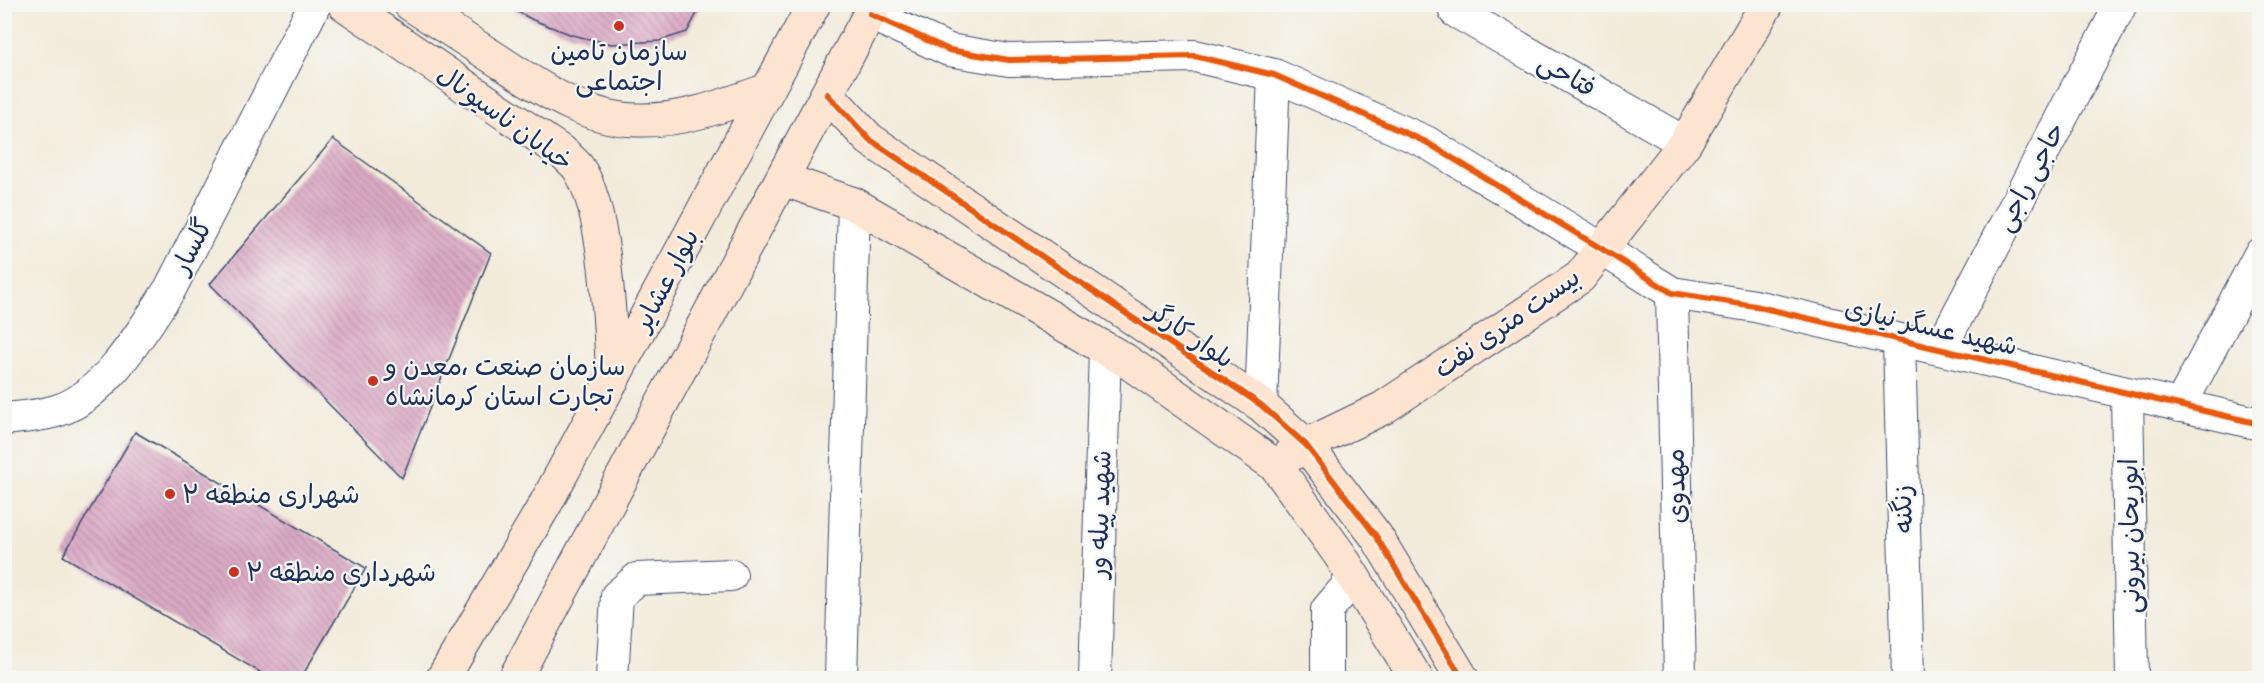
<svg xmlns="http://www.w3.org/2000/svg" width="2264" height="683" font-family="Caveat,'Playpen Sans Arabic',sans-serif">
	<defs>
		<pattern id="building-back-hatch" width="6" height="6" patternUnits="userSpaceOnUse" patternTransform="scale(1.5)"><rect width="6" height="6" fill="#dcaac5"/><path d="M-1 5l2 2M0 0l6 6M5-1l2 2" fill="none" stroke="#b28ba3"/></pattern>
	</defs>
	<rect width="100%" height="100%" fill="#f6f6f2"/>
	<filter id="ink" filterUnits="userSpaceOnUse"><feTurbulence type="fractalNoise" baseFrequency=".0167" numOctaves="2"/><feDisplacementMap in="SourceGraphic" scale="12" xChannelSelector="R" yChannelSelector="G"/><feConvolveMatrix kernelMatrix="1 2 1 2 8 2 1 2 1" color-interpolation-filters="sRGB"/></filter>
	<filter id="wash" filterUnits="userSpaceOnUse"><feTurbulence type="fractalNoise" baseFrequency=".008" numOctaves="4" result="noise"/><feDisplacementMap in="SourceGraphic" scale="24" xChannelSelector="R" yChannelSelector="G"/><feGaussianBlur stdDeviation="1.35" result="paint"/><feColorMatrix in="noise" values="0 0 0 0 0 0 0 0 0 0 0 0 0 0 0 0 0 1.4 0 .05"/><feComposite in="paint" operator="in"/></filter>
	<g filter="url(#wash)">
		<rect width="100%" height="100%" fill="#f2ebda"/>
		<g id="blocks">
			<path fill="url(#building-back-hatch)" d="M503,4H702L687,32L659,41L612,44L572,35L533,20Z
				M333,139L491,253L402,478L210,284Z
				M135,432L366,568L301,678H270L63,556Z"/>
		</g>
	</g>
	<g filter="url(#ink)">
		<use href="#blocks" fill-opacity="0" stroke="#3b4b71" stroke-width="1.5"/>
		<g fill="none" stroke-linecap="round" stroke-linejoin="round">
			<defs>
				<path id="street" d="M1458,4L1455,11L1685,143
					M870,14L949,50L1009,60L1195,56L1274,75L1426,142L1602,249L1672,293L1755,306L2260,424
					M1672,293L1680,678
					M1899,340L1908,678
					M1940,349L2121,4
					M2127,394L2132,678
					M1261,405L1274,75
					M2180,406L2260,254
					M4,419C23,417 42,416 59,410C106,395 144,328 170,289L315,4
					M612,678L617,596L637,579L731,575
					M841,678L854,204
					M1095,678L1105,349
					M1327,678V610L1354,578"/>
				<path id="secondary" d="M344,4L566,155C570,160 576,164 579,169C607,211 610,328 613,380
					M410,4C440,23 469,42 499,61C542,89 586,120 639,120C684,121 725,105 767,90
					M827,94L869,139L1261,405L1306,445L1376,536L1462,678
					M782,179L854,204L1125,360L1276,466L1340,555L1416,678
					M1289,456L1306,445L1383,408L1580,277L1685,143L1767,4
					M443,678L546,503L814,4
					M515,678L875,4"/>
			</defs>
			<use href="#street" stroke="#3b4b71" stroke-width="34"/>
			<use href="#secondary" stroke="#3b4b71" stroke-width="35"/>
			<use href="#street" stroke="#fff" stroke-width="32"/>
			<use href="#secondary" stroke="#fde4d0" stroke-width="33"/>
			<defs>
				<path id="cycleway" d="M870,14L949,50L1009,60L1195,56L1274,75L1426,142L1602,249L1672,293L1755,306L2260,424
					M827,94L869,139L1261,405L1306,445L1376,536L1462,678"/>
			</defs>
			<use href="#cycleway" stroke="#f6f6f2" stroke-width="10"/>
			<use href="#cycleway" stroke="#e8590c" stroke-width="6"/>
		</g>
	</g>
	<g fill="#c8321e" stroke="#f6f6f2" stroke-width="2">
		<circle cx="619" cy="26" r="6"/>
		<circle cx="373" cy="381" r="6"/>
		<circle cx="170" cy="494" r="6"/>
		<circle cx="234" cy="572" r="6"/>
	</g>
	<g text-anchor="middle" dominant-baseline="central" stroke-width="4.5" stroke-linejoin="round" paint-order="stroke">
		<g font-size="26" fill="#1b2f5e" stroke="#f6f6f2" text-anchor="start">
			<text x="619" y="51" text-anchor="middle">سازمان تامین<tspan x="619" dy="30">اجتماعی</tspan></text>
			<text x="385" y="366">سازمان صنعت ،معدن و<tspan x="385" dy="30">تجارت استان کرمانشاه</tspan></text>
			<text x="182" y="494">شهراری منطقه ۲</text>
			<text x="246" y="572">شهرداری منطقه ۲</text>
		</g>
		<g font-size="26" fill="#1b2f5e" stroke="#f6f6f2">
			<text transform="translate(1567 75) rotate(30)">فتاحی</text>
			<text transform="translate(505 118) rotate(36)">خیابان ناسیونال</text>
			<text transform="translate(2030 177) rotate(-62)">حاجی راجی</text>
			<text transform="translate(192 246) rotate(-63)">گلسار</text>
			<text transform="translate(666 280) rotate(-62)">بلوار عشایر</text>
			<text transform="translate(1507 323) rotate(-35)">بیست متری نفت</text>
			<text transform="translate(1931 327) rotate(13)">شهید عسگر نیازی</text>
			<text transform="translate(1191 335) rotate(34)">بلوار کارگر</text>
			<text transform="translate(1676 486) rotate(-91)">مهدوی</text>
			<text transform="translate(1903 509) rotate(-92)">زنگنه</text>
			<text transform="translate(1100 514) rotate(-88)">شهید پیله ور</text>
			<text transform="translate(2130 536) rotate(-91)">ابوریحان بیرونی</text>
		</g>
	</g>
	<rect width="2264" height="683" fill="none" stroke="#f6f6f2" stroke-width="24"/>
</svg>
